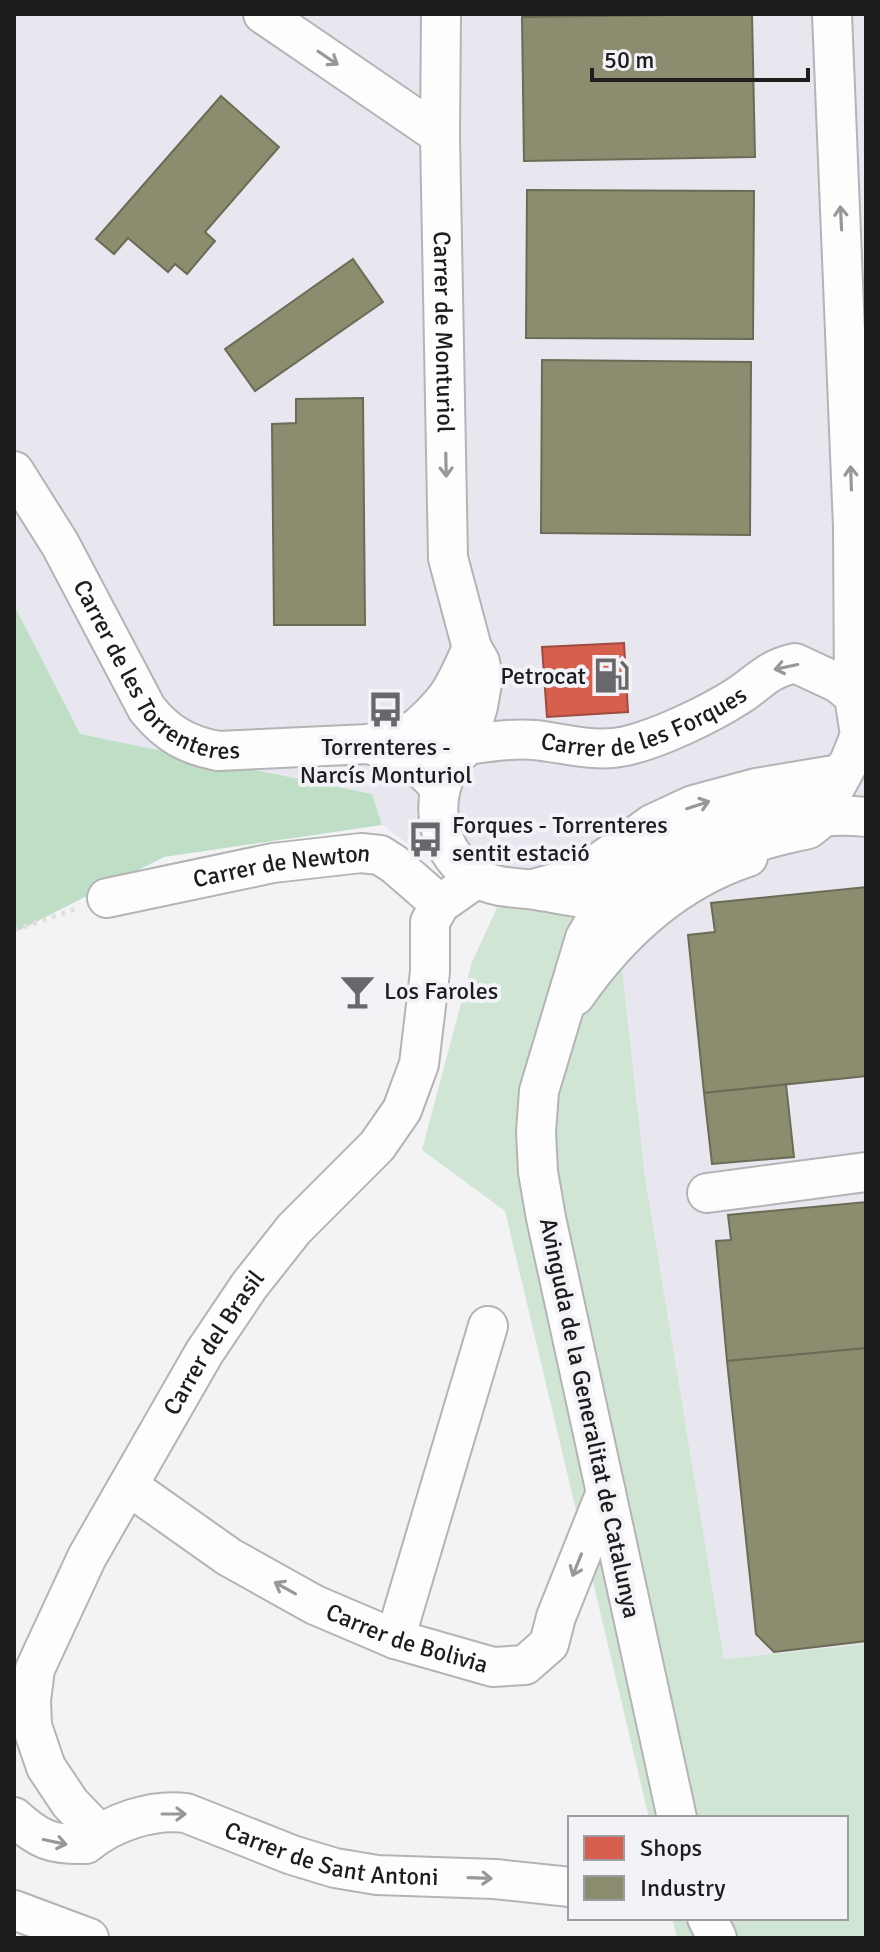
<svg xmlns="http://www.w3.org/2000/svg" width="880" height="1952" font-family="Signika,sans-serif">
	<rect width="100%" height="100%" fill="#f3f3f6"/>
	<path fill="#e8e7f0" d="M14,14H866V1644L724,1659L645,1177L613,886L497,908L382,825L372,794L79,734L14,605Z"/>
	<path fill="#d0e5d4" d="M613,886L645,1177L724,1659L866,1644V1938H677L672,1918H846V1818H649L505,1211L422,1150L472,962L497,908Z"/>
	<path fill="#bfdec6" d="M14,605L80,734L372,794L382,825L164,857L14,933Z"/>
	<path fill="#d6604d" stroke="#9e4c3f" stroke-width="2" d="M624,643L628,712L547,717L542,647Z"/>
	<path fill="#8c8c6e" stroke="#6b6b56" stroke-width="2" d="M752,14L755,157L524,161L522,17Z
		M221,96L279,147L205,232L215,241L187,274L175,264L168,272L128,238L114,254L96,239Z
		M527,190L754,191L753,339L526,338Z
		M353,259L383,302L255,391L225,349Z
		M542,360L751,362L750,535L541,533Z
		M363,398L365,625H274L272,424L296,423V399Z
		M866,887V1076L704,1093L688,935L715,932L711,903Z
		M786,1084L794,1157L712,1164L704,1093Z
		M866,1202V1348L727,1361L716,1241L731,1240L728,1215Z
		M866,1348V1641L774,1652L756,1634L727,1361Z"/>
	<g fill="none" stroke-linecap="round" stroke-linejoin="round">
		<defs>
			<g id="minor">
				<path d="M263,14L440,135"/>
				<path id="s1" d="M441,14L440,135L448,558L472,648L480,662L483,678L478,706L467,745"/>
				<path id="s2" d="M14,471L60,544L147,709C167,734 187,745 218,751L369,744L415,730L446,734L467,745"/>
				<path d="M415,730C449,700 454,689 472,648"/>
				<path d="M369,744C398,753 422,764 440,789"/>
				<path d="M724,865C734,842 785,835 808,829L816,823L850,760L860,735L854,696L853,527L832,14"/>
				<path d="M537,888L582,875L652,824L693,805L756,788L834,775L843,771"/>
				<path id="s3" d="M107,898L273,863L361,853L380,855L394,864L440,904"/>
				<path id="s4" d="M659,904C617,906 577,897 536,890C516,887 495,889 476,877C438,854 429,807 448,769C452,760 460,752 467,745C489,742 511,738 534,740C565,743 594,753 626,746C660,738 708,715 738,696C761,681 766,670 795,663L838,683L854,696"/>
				<path d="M575,996C619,933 675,881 748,857"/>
				<path d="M707,1193L866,1172"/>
				<path id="s5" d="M130,1487L229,1557L315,1605L395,1639L493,1667L525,1665L549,1644L556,1617L606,1492"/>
				<path d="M395,1639L488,1326"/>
				<path id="s6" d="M14,1817C39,1840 52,1845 86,1844C112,1822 152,1809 186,1813L292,1855L335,1868L377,1875L495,1879L570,1887"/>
				<path d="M677,1818L546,1218L538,1172L536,1132L539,1091L585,938C627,860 702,830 785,820C812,817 839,814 866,817"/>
				<path id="s7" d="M99,1833L70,1803L46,1767L32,1726L31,1700L35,1669L87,1557L204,1353L249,1286L294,1229L377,1146L402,1110L419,1064L430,972V922L440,904L477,878"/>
				<path d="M14,1910L89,1938"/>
				<path d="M707,1918L717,1938"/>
			</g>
		</defs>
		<use href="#minor" stroke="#b4b4b6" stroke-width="42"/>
		<path stroke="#dfdfe0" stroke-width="5" stroke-dasharray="4 6" stroke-linecap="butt" d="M14,930L76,909"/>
		<use href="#minor" stroke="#fdfdfe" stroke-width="38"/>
	</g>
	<defs><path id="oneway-shaft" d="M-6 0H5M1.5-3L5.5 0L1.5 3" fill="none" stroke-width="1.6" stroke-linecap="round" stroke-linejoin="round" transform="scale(2)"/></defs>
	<g stroke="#989899">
		<use href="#oneway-shaft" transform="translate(328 58) rotate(34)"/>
		<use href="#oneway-shaft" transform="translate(841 218) rotate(-93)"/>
		<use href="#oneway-shaft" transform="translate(446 465) rotate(89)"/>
		<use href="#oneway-shaft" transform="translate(851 478) rotate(-92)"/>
		<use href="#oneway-shaft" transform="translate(786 667) rotate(168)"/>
		<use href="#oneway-shaft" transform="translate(698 805) rotate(-18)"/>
		<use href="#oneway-shaft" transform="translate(577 1565) rotate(112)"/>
		<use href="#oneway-shaft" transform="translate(285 1588) rotate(-151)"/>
		<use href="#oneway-shaft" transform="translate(174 1814)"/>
		<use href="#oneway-shaft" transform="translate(55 1842) rotate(12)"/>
		<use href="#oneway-shaft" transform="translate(480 1878) rotate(2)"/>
	</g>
	<defs>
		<symbol id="fuel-bare" viewBox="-9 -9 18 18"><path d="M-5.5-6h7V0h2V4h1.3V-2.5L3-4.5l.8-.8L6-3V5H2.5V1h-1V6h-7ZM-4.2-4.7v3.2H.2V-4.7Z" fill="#68686a" stroke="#f2f2f7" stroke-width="2.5" paint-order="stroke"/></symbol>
		<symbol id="bus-bare" viewBox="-9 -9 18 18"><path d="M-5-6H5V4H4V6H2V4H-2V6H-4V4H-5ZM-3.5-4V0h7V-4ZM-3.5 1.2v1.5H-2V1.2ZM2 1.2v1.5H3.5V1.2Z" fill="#68686a" stroke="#f2f2f7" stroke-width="2.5" paint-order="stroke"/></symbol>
		<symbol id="bar-bare" viewBox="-9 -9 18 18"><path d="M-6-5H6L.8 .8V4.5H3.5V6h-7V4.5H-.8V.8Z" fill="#68686a" stroke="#f2f2f7" stroke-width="2.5" paint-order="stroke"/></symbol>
	</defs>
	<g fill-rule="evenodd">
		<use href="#fuel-bare" x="586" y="650" width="51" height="51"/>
		<use href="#bus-bare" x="360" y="684" width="51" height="51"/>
		<use href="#bus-bare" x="400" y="814" width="51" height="51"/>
		<use href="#bar-bare" x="332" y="966" width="51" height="51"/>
	</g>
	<g text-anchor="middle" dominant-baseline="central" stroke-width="8" stroke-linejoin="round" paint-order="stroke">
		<g font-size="24" fill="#1d1d1e" stroke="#f2f2f7">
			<text stroke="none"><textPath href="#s1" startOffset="318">Carrer de Monturiol</textPath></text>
			<text stroke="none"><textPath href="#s2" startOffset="254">Carrer de les Torrenteres</textPath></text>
			<text stroke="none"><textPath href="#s4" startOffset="522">Carrer de les Forques</textPath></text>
			<text stroke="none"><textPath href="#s3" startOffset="178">Carrer de Newton</textPath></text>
			<text stroke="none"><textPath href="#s7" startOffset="558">Carrer del Brasil</textPath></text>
			<text transform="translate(590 1418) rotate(78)">Avinguda de la Generalitat de Catalunya</text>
			<text stroke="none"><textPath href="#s5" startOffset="318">Carrer de Bolivia</textPath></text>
			<text stroke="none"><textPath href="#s6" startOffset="340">Carrer de Sant Antoni</textPath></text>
		</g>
		<g font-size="24" fill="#1d1d1e" stroke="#f2f2f7" text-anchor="start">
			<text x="586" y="676" text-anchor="end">Petrocat</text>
			<text x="386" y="747" text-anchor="middle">Torrenteres -<tspan x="386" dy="28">Narcís Monturiol</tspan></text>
			<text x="452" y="825">Forques - Torrenteres<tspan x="452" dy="28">sentit estació</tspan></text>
			<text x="384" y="991">Los Faroles</text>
		</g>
	</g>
	<rect width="880" height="1952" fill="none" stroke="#1d1d1e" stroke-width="32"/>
	<rect x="568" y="1816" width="280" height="104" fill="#f2f2f7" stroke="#9d9da0" stroke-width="2"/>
	<rect x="584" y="1836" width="40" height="24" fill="#d6604d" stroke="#9d9da0" stroke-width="2"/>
	<text x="640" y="1856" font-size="24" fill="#1d1d1e">Shops</text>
	<rect x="584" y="1876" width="40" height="24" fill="#8c8c6e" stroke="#9d9da0" stroke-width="2"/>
	<text x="640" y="1896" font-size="24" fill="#1d1d1e">Industry</text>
	<path d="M592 68v12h216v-12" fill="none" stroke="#1d1d1e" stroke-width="4"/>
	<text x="604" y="68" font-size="24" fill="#1d1d1e" stroke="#f2f2f7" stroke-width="6" paint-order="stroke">50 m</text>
</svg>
